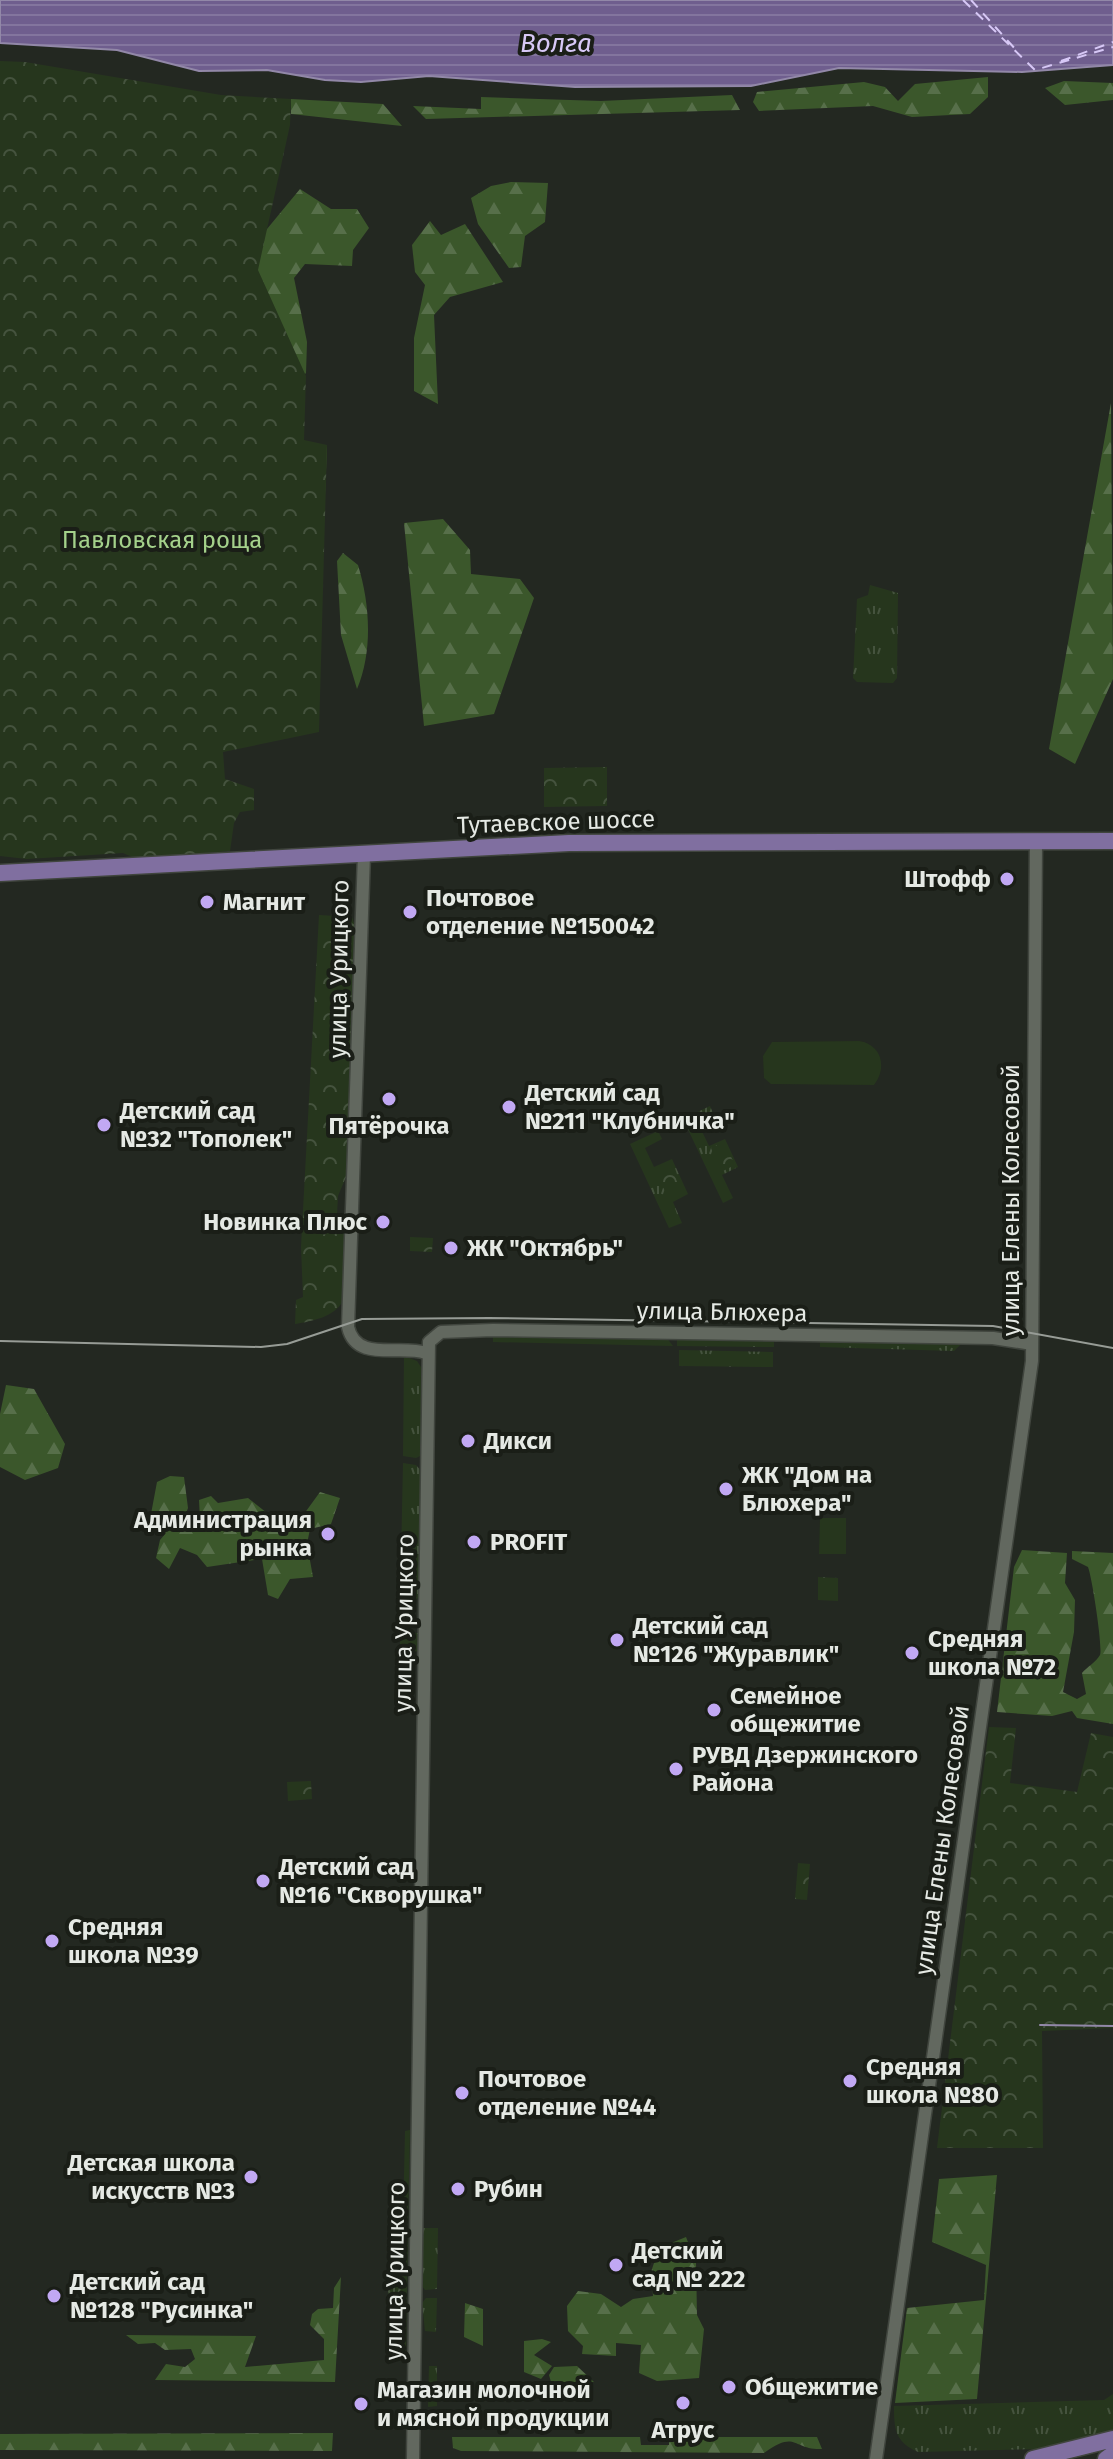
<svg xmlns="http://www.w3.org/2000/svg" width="1113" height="2459" font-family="'Fira Sans',sans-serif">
	<defs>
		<pattern id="grass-tufts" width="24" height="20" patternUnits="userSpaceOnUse" patternTransform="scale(2)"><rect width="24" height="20" fill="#26361d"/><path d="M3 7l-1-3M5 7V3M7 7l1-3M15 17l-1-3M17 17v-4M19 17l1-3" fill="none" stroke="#45533e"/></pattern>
		<pattern id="forest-firs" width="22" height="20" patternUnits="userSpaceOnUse" patternTransform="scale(2)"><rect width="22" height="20" fill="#3b572b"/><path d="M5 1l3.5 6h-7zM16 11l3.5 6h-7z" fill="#576f4a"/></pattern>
		<pattern id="park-crowns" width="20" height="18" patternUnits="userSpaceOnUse" patternTransform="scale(2)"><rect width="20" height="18" fill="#26361d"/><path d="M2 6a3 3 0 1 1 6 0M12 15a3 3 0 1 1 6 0" fill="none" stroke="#45533e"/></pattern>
		<pattern id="water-rules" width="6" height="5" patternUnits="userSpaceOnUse" patternTransform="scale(2)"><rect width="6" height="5" fill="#6f5e8e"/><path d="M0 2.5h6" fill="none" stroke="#83759e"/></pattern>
	</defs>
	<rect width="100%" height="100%" fill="#232821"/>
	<path fill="url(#grass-tufts)" d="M870,585L898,593L897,678L893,683L857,682L853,678L857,599L868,595Z
		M710,1106L713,1113L697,1121L709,1146L725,1139L738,1167L722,1175L733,1198L723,1203L683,1119Z
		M658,1131L662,1139L645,1148L654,1167L672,1159L688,1194L673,1202L682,1223L669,1228L630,1144Z
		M493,1335L666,1337L673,1346L493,1342Z
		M677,1336L774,1337V1347L677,1346Z
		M820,1339L965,1340L954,1351L820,1347Z
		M679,1350L773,1352V1367L679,1366Z
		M404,1356L417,1361L423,1370L422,1455L416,1458L403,1456Z
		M403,1463L416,1465L422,1472L419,1597L405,1609L400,1608Z
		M400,1633H420L418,1651L408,1654L400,1649Z
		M410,2130L408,2222H403L405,2131Z
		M423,2228H438L437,2289L425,2290L422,2286Z
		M401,2230H408L406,2354H392V2347L386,2348L389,2263H401Z
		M426,2298H437L436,2332L425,2331L422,2303Z
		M429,2366H437V2406L428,2407Z
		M1113,2394V2432L1039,2449L918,2452C895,2442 894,2429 894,2406L1104,2400Z"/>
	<path fill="url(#forest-firs)" d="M988,77V97L970,114L912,117L873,106L759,111L753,102L757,92L864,82L885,87L898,101L915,84Z
		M1064,81L1113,83V100L1065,105L1045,88Z
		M732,95L740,110L426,119L413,106L481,109V97L601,101Z
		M291,99L383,104L402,126L291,114Z
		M511,182L548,183L545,222L525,236L521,267L509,268L478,224L471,198L491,186Z
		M300,189L331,209H357L369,228L353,250L352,266L305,264L294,278L307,342L306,373L297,382L302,443L327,447L324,520L308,510L260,409L247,372L234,305V269Z
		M430,221L441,235L465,224L503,282L450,297L434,315L438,404L414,391V338L425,285L415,272L412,245Z
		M1111,403L1113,679L1075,764L1049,749Z
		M443,519L470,550L471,574L520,579L534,598L494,714L424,726L404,523Z
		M343,553L358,565C370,604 373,651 357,689L341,635L337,561Z
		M6,1385L34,1389L65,1444L58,1468L25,1480L0,1467V1414Z
		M170,1476L184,1477L188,1508L182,1524L192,1530L200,1519L199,1500L211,1496L218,1503L248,1498L281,1524L304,1514L320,1492L340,1498L331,1524L310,1529L307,1544L313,1577L290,1579L278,1599L268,1595L262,1559L207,1567L197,1555L180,1548L169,1569L156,1558L160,1540L166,1533L151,1514L157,1482Z
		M1022,1550L1067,1553L1065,1583L1075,1600L1074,1632L1063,1692L1077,1699L1086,1694L1082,1673C1087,1667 1096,1662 1100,1655C1103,1648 1092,1577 1088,1567L1072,1559V1551L1113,1553V1724L1077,1718L1072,1711L1052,1716L997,1712L1014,1567Z
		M997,2175L977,2399L895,2403L907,2308L984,2300L986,2265L932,2242L939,2179Z
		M686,2237L696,2263L697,2315L704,2329L699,2378L657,2381L639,2373L641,2345L616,2343V2356L582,2354L583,2346L568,2331L567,2306L578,2291L601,2294L621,2307L633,2299L653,2296L651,2272L659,2248Z
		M341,2277L335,2382L155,2380L166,2364L185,2367L195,2359L191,2349L165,2350L155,2343L138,2344L126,2335L256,2336L245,2367L324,2360V2339L310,2325L312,2314L318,2309L333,2308L334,2288Z
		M465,2303L483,2309V2346L464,2337Z
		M542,2339L551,2342L534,2355L552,2366L541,2379L524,2372V2341Z
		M577,2366L594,2382H551L549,2375L554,2367Z
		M333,2433L332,2451L0,2450V2434Z
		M452,2437H640L641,2445H669V2437H817L822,2449C792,2450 797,2429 764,2453L461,2451L453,2448Z"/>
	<path fill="url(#park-crowns)" d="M0,61L25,62L221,95L291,99L290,125L258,270L306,376L304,440L327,445L319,732L223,752L225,779L254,789V810L240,812L234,823L230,851L137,859L123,853L27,859L0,856Z
		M607,767V806L544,807V768Z
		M319,915L352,917L356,929L346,1177L338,1196L337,1214L346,1226L343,1301C334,1317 313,1321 295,1324L296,1300L303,1297L301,1247Z
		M724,1142L735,1165L721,1172L711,1148Z
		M672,1170L682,1192L668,1198L658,1176Z
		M410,1237L433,1238L432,1252L410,1251Z
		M818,1577L838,1578V1601L818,1600Z
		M989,1727L1016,1728L1010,1783L1077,1792L1091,1733L1113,1737V2028L1042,2031L1043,2148H937Z
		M311,1781L312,1799L288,1801L287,1782Z
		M798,1863L810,1864L807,1900L795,1899Z"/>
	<path fill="#26361d" d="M859,1041C881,1044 888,1067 874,1085L771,1084L764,1078L763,1056L772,1042Z
		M820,1518H846V1554H819Z"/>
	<path fill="url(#water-rules)" stroke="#9288a8" stroke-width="2" d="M0,0H1113V65L1022,72L839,68L751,86L575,87L429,76L361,82L325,80L267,70L199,71L117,50L0,43Z"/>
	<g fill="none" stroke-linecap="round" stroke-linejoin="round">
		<path stroke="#9288a8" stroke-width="2" d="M1040,2025L1113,2026"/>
		<path stroke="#d7c8f6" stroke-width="2" stroke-dasharray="10 8" stroke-linecap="butt" d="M963,0L1035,70L1113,47
			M971,0L1017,51
			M1061,61L1113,42"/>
		<defs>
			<path id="tertiary" d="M364,854L348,1327C356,1363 400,1344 426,1353
				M413,2459L429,1342L441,1332L493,1330L993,1338L1032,1344
				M876,2459L1032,1361L1036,842"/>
			<path id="primary" d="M0,873L569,843L1113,841
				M1033,2459L1113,2439
				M1106,2459L1113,2454"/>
		</defs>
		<use href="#tertiary" stroke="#40453e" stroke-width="15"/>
		<use href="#primary" stroke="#40453e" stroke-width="19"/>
		<use href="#tertiary" stroke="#62685f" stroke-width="12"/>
		<use href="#primary" stroke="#806fa0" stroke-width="16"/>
		<path stroke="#979c96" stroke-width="2" d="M0,1341L261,1347L287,1344L362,1319L489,1318L993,1326L1113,1348"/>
	</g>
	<g fill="#c1a8f3" stroke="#1a1e17" stroke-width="3">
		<circle cx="1007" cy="879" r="8"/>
		<circle cx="207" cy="902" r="8"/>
		<circle cx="410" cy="912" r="8"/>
		<circle cx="389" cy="1099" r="8"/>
		<circle cx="509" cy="1107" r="8"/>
		<circle cx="104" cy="1125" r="8"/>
		<circle cx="383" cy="1222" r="8"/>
		<circle cx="451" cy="1248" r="8"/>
		<circle cx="468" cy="1441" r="8"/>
		<circle cx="726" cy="1489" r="8"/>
		<circle cx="328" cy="1534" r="8"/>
		<circle cx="474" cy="1542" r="8"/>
		<circle cx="617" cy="1640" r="8"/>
		<circle cx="912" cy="1653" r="8"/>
		<circle cx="714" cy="1710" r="8"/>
		<circle cx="676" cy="1769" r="8"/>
		<circle cx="263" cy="1881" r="8"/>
		<circle cx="52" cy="1941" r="8"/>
		<circle cx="850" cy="2081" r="8"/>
		<circle cx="462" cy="2093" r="8"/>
		<circle cx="251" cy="2177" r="8"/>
		<circle cx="458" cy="2189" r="8"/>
		<circle cx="616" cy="2265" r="8"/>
		<circle cx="54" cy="2296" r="8"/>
		<circle cx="729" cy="2387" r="8"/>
		<circle cx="683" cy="2403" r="8"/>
		<circle cx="361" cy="2404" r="8"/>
	</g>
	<g text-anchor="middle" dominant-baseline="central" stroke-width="8" stroke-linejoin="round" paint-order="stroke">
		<g font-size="24" fill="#a4d18b" stroke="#1a1e17">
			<text x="162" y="540">Павловская роща</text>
		</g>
		<g font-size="24" fill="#e5e9e4" stroke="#1a1e17">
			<text transform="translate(556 822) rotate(-2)">Тутаевское шоссе</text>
			<text transform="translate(339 969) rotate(-89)">улица Урицкого</text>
			<text transform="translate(1011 1200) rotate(-90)">улица Елены Колесовой</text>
			<text transform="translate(722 1312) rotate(1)">улица Блюхера</text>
			<text transform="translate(404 1623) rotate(-89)">улица Урицкого</text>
			<text transform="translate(942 1840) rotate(-82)">улица Елены Колесовой</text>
			<text transform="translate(395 2271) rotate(-89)">улица Урицкого</text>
		</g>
		<g font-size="24" font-weight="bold" fill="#e5e9e4" stroke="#1a1e17" text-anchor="start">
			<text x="991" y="879" text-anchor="end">Штофф</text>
			<text x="426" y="898">Почтовое<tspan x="426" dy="28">отделение №150042</tspan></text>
			<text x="223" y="902">Магнит</text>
			<text x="525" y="1093">Детский сад<tspan x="525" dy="28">№211 "Клубничка"</tspan></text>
			<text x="120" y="1111">Детский сад<tspan x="120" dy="28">№32 "Тополек"</tspan></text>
			<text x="389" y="1126" text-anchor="middle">Пятёрочка</text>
			<text x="367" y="1222" text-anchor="end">Новинка Плюс</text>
			<text x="467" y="1248">ЖК "Октябрь"</text>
			<text x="484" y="1441">Дикси</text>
			<text x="742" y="1475">ЖК "Дом на<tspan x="742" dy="28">Блюхера"</tspan></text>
			<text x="312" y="1520" text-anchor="end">Администрация<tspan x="312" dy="28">рынка</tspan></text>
			<text x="490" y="1542">PROFIT</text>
			<text x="633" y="1626">Детский сад<tspan x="633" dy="28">№126 "Журавлик"</tspan></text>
			<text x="928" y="1639">Средняя<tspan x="928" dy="28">школа №72</tspan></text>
			<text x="730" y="1696">Семейное<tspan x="730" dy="28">общежитие</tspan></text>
			<text x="692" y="1755">РУВД Дзержинского<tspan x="692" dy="28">Района</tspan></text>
			<text x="279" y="1867">Детский сад<tspan x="279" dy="28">№16 "Скворушка"</tspan></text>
			<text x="68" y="1927">Средняя<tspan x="68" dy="28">школа №39</tspan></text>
			<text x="866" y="2067">Средняя<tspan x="866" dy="28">школа №80</tspan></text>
			<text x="478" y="2079">Почтовое<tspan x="478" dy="28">отделение №44</tspan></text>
			<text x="235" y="2163" text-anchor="end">Детская школа<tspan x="235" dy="28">искусств №3</tspan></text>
			<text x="474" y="2189">Рубин</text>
			<text x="632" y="2251">Детский<tspan x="632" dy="28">сад № 222</tspan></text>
			<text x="70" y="2282">Детский сад<tspan x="70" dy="28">№128 "Русинка"</tspan></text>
			<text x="745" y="2387">Общежитие</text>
			<text x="377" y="2390">Магазин молочной<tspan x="377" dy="28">и мясной продукции</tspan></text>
			<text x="683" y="2430" text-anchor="middle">Атрус</text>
		</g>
		<g font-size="26" font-style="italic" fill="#d7c8f6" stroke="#1a1e17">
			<text x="556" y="43">Волга</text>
		</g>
	</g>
</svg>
